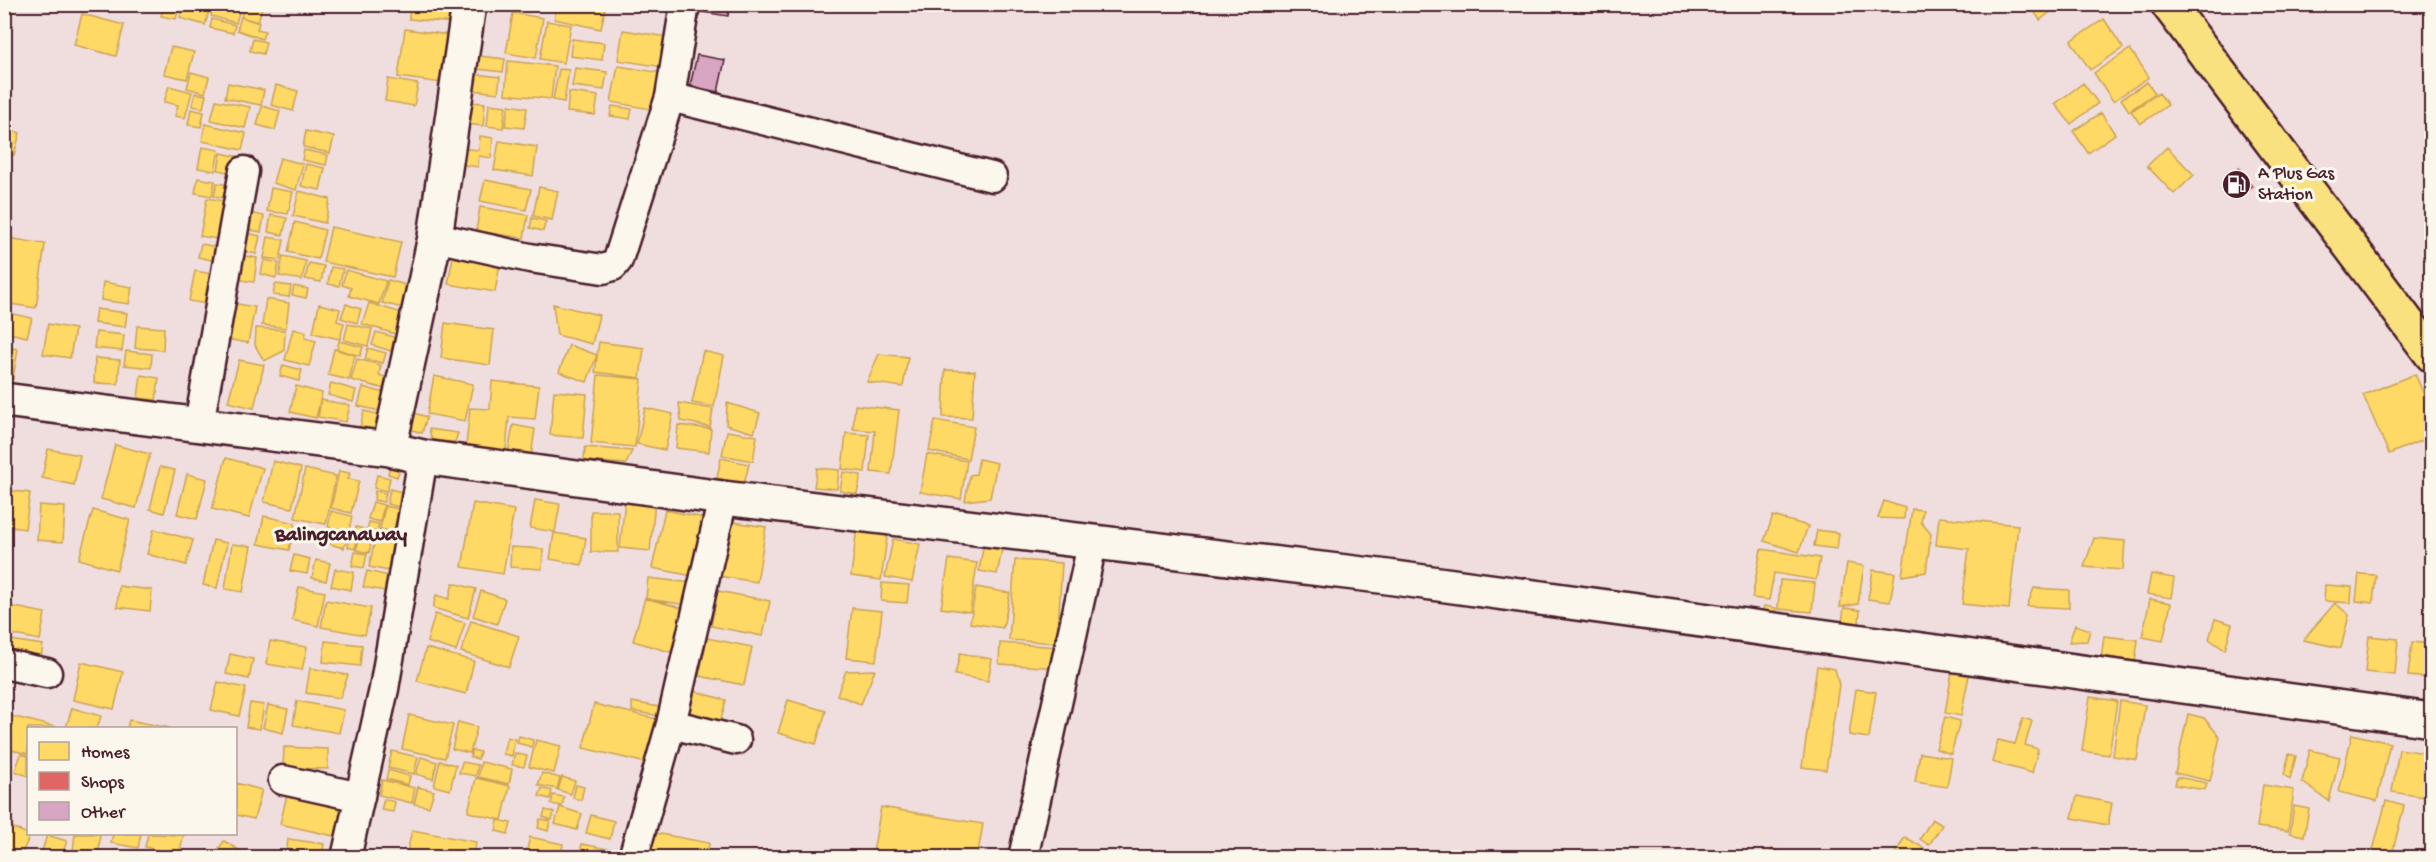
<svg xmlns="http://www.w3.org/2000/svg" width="2436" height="862" font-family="'Gochi Hand',sans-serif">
	<rect width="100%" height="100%" fill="#f0dedf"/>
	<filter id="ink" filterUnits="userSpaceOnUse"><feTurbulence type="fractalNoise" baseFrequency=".0167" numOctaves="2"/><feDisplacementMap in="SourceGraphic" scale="12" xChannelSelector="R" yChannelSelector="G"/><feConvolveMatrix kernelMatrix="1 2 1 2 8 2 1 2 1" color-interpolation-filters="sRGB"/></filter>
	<g filter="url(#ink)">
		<path fill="#ffd966" stroke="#c9a154" stroke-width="1.5" d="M164,4H180L176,19L161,16Z
			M184,4L209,11L205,25L180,18Z
			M214,4L241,5L236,23L211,16Z
			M245,4L262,7L258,22L241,17Z
			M410,4H456L454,23L409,19Z
			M557,4H606L601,29L554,19Z
			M2029,4H2061L2040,20Z
			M513,13L543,18L536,58L506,53Z
			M82,14L124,25L116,56L74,45Z
			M241,17L259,23L257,29L265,31L262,39L237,30Z
			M212,19L235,25L233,33L210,28Z
			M2104,19L2123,48L2090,70L2071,41Z
			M547,21L571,25L564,63L540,59Z
			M405,29L449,35L442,83L398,77Z
			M623,30L668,37L663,67L618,60Z
			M253,39L266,42L263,54L250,51Z
			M572,39L604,43L602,60L570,56Z
			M171,47L194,52L187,79L164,74Z
			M2130,49L2149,77L2113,101L2094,73Z
			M479,56L505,59L503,72L478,69Z
			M508,61L555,66L551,99L505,94Z
			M618,66L663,73L656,110L611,102Z
			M575,68L607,72L604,90L572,86Z
			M559,69L569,70L564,102L553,100Z
			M191,72L209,77L205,93L187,88Z
			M475,74L500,77L498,93L473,90Z
			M388,79L418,84L414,106L385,101Z
			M2147,82L2155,93L2129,111L2121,99Z
			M228,83L264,90L261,105L225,98Z
			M2083,83L2098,103L2071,124L2055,104Z
			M276,85L298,91L293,111L271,105Z
			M169,86L192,92L185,118L175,116L178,105L164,102Z
			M569,92L598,96L595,115L567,112Z
			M195,93L206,95L203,108L192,106Z
			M2159,93L2168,105L2140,124L2131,111Z
			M216,100L250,107L245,128L211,120Z
			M468,102L485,103L483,126L466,124Z
			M489,104L506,106L503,128L487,126Z
			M509,105L527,108L524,128L505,126Z
			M262,106L280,111L275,130L257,125Z
			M612,106L632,109L630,119L610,116Z
			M191,109L204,112L201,127L188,125Z
			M2101,113L2115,134L2088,153L2073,131Z
			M205,124L246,133L242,150L202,141Z
			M4,128L20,133L14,155L4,152Z
			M306,131L334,137L330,153L303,147Z
			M480,136L493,138L491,158L479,156L478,167L456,164L459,148L479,150Z
			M499,141L537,147L533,176L494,170Z
			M202,147L219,150L215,171L198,168Z
			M2167,147L2194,175L2174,194L2147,166Z
			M304,150L328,155L326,165L302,160Z
			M221,153L241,157L237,174L218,170Z
			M280,158L303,164L296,190L273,183Z
			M306,164L325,168L320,190L301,186Z
			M4,171L12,172L8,199H4Z
			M198,178L215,181L212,196L195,193Z
			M485,180L531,189L526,210L480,201Z
			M217,183L235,186L233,200L214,196Z
			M539,187L558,191L552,220L533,216Z
			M271,188L293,192L288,214L267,211Z
			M299,191L330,199L325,223L293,216Z
			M207,198L235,203L228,241L200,236Z
			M480,207L528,215L524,238L476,231Z
			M244,212L264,216L261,232L241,228Z
			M271,215L287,218L283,235L268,232Z
			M532,218L546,221L543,231L530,228Z
			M295,222L325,230L318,259L288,252Z
			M331,227L401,242L393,277L323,262Z
			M243,232L260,236L256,254L239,250Z
			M268,237L284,240L280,260L264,258Z
			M8,238L45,244L36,308L4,303V264Z
			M201,244L228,249L225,263L198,257Z
			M454,251L501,258L495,292L448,284Z
			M238,255L257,258L254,282L235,279Z
			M283,256L306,261L302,280L279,276Z
			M264,260L279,263L276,278L261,274Z
			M309,263L324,266L321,282L305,279Z
			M331,267L343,269L339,286L328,284Z
			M346,270L386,281L379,304L349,296L351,288L342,285Z
			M195,271L224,276L218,306L189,301Z
			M388,280L413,287L407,309L382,303Z
			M103,282L132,287L129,304L101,300Z
			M275,284L291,286L289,297L273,295Z
			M294,286L308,289L306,298L292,295Z
			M266,299L289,303L286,328L262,325Z
			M232,303L255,307L248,343L225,339Z
			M369,303L405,314L399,335L362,324Z
			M319,304L340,309L337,321L344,323L340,339L313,333Z
			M346,304L361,309L357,323L341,318Z
			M553,304L599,315L592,344L557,335Z
			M96,309L127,313L125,327L94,323Z
			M4,312L32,318L27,337L4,332Z
			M445,323L494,330L490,365L441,358Z
			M48,324L75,329L70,358L43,354Z
			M348,324L372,329L368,346L344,340Z
			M137,326L164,328L163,350L135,348Z
			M256,328L285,330L284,351L264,361L255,345Z
			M293,329L306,332L305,338L316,341L309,366L285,360Z
			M96,332L124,335L122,351L94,348Z
			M376,332L394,337L391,351L372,345Z
			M339,341L363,347L360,356L337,349Z
			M599,342L644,348L640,378L595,372Z
			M569,345L597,355L587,382L559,372Z
			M4,347L18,349L13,379L4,378Z
			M368,348L386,353L383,363L365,359Z
			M334,349L355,355L349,380L328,375Z
			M126,351L152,354L151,368L124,365Z
			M703,351L724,356L714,407L692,403Z
			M879,354L908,357L903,387L867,382Z
			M95,358L120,360L118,384L94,383Z
			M357,359L381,365L379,375L388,378L385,389L351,380Z
			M239,360L264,365L254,408L228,402Z
			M283,365L302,370L299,381L280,376Z
			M945,370L975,371L972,418L943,417Z
			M2415,374L2432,413V436L2389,454L2363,395Z
			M141,375L159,378L156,400L138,398Z
			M598,375L642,379L635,447L591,443Z
			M434,376L473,384L465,421L427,414Z
			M492,381L539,386L535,419L509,417L506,450L466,446L470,408L490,409Z
			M331,383L356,390L353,402L328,395Z
			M296,386L322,393L316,418L290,412Z
			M363,387L388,394L384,412L358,406Z
			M554,391L587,394L583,438L550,435Z
			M321,400L350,405L346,422L318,417Z
			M679,403L713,409L710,427L681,421Z
			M727,403L760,413L754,433L726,425Z
			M855,405L899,410L891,474L871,472L875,431L853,429Z
			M645,408L673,414L665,450L637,444Z
			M364,411L382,415L378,431L360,427Z
			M414,413L427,417L422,433L409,429Z
			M935,420L974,427L968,459L929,451Z
			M513,425L535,429L531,457L508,453Z
			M678,425L711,429L709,452L676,448Z
			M429,429L458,433L455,442L432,441Z
			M727,431L757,436L753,461L722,455Z
			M846,433L869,435L865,472L842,469Z
			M115,445L150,454L136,508L101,499Z
			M585,447L632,451L626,464L584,461Z
			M48,449L80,455L74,485L42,478Z
			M927,454L967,461L961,499L920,492Z
			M226,458L263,468L249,518L212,509Z
			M721,458L749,464L744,484L717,478Z
			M979,459L997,463L990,498L965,501L970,475L976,474Z
			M273,461L301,468L292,508L264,502Z
			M390,466L400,469L397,477L388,474Z
			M160,467L175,470L164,513L150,509Z
			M817,468L839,470L837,489L814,487Z
			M305,469L336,476L326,524L295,518Z
			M339,471L350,473L348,479L359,481L351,513L331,508Z
			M843,472L861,475L857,494L840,491Z
			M187,474L207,479L197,519L177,514Z
			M377,475L390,478L387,491L374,488Z
			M390,489L402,492L399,507L387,504Z
			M5,490L30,493L25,529L4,526Z
			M375,491L386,493L384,502L374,500Z
			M625,499L655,502L650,551L620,548Z
			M535,500L560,504L555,532L530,528Z
			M1884,501L1905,508L1904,519L1878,518Z
			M373,502L384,505L380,522L368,519Z
			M473,503L514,510L503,574L462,567Z
			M39,505L65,507L63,542L37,540Z
			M385,506L399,509L393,532L380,529Z
			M1912,509L1923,510L1921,522L1931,534L1926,572L1902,576Z
			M93,510L130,520L117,570L79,559Z
			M665,510L710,519L698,577L652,568Z
			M331,511L352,516L349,531L328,527Z
			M591,511H618V552H591Z
			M264,516L295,523L289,550L258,544Z
			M1773,516L1808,526L1799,552L1764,541Z
			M1939,517L2018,525L2009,609L1962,604L1969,549L1936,545Z
			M727,521L766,527L757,582L718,576Z
			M369,522L379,524L377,532L367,530Z
			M356,527L376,532L375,538L355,532Z
			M857,527L888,531L881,580L851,576Z
			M154,529L193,540L186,565L147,554Z
			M380,530L393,533L392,541L378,537Z
			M1817,530L1839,533L1837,549L1814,546Z
			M554,533L586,538L582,565L550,559Z
			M334,534L347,539L344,548L330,544Z
			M351,534L358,535L355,549L348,547Z
			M360,536L372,539L369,553L356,550Z
			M2094,538L2125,541L2123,570L2084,567Z
			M375,539L394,543L389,571L369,567Z
			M893,539L920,544L912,582L885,577Z
			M213,540L227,543L217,588L203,585Z
			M984,542L1003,545L997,574L979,571Z
			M232,544L251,546L243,592L225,589Z
			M511,547L543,549L542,569L510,567Z
			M1761,549L1820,558L1816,580L1774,573L1769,600L1752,598Z
			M4,552L9,553L4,576Z
			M355,552L367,554L364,568L352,566Z
			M294,555L310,559L307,574L290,571Z
			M949,559L977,563L970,612L941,608Z
			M316,560L330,563L326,581L312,578Z
			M1015,560L1062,563L1057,643L1009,640Z
			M1847,563L1864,566L1858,604L1840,607Z
			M335,569L354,572L351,590L331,586Z
			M1873,570L1895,573L1890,602L1868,599Z
			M367,571L389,576L385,591L363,587Z
			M2151,574L2174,578L2171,598L2147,594Z
			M2359,574L2376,575L2373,603L2356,601Z
			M648,578L692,583L689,605L646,599Z
			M1780,580L1815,583L1812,612L1778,609Z
			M453,583L476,589L468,618L433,608L436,595L449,599Z
			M882,583L909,585L907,603L881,601Z
			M2325,585L2352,587L2351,603L2324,601Z
			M119,586L152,590L150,611L117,607Z
			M299,587L325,592L318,626L292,620Z
			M976,587L1010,593L1003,628L970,623Z
			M2034,588L2069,590V608L2027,606Z
			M481,591L505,599L497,624L473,616Z
			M718,591L770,601L763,636L711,626Z
			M645,598L689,610L677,654L633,641Z
			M2150,599L2171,603L2163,641L2142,637Z
			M326,600L371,608L365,635L321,627Z
			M2335,603L2349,615L2341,648L2303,640Z
			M10,606L45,613L40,640L5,633Z
			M1764,606L1776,608L1774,618L1762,616Z
			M852,608L882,611L876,661L846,658Z
			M1844,608L1860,610L1859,624L1842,622Z
			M435,614L465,623L456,651L427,642Z
			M2215,619L2232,624L2225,650L2209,639Z
			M471,621L519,636L509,667L461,652Z
			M2075,625L2090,630L2087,641L2069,642Z
			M2104,636L2138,640L2135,663L2101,659Z
			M2369,636L2398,639L2395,675L2365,672Z
			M707,638L752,647L744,685L699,676Z
			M4,639L43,645L40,664L4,659Z
			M270,641L307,647L302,670L266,664Z
			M325,641L362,645L360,666L323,662Z
			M2412,642L2432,644V678L2408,676Z
			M1000,643L1059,647L1058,668L999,664Z
			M426,648L474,661L466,694L417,681Z
			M960,653L992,659L988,681L955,675Z
			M230,654L253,659L249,679L226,674Z
			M81,662L123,672L114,709L73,700Z
			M1817,666L1835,669L1839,685L1826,770L1802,767Z
			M310,668L348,675L340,698L306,693Z
			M875,670L861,704L837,695L846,671Z
			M1952,672L1969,675L1961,716L1945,713Z
			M218,682L246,688L239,716L211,710Z
			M1856,689L1876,692L1869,738L1849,735Z
			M694,691L726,700L719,727L686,718Z
			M2090,697L2117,701L2109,755L2082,751Z
			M788,700L826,711L816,744L778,733Z
			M297,701L344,710L339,733L293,725Z
			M2120,701L2145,705L2137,760L2113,756Z
			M632,702L665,708L660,716L632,711Z
			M250,703L264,705L260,729L246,727Z
			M594,704L665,721L655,765L583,748Z
			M268,705L288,709L283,733L263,728Z
			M72,708L101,716L97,728H66Z
			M2188,714L2204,718L2220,737L2210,781L2175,773Z
			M409,715L453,725L445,758L402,749Z
			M11,716L56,727V728H28V754L4,748Z
			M1945,717L1960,721L1951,754L1936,749Z
			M2023,718L2032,721L2025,745L2038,749L2032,773L1992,762L1998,740L2015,744Z
			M129,720L170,728H127Z
			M458,722L477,727L470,753L452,749Z
			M2352,734L2390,743L2377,801L2339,792Z
			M519,736L533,740L532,747L517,743Z
			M507,737L515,739L512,756L503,754Z
			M536,740L561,746L554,773L529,767Z
			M284,747L328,749V769L283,768Z
			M2399,749L2432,754L2430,798L2392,792Z
			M472,750L480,752L478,759L470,757Z
			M2310,750L2340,757L2329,801L2302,782Z
			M392,751L418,757L414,774L388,768Z
			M515,753L527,756L524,767L512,765Z
			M1920,753L1952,758L1947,787L1915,782Z
			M21,754L28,756V776L15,771Z
			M2289,754L2296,756L2290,779L2284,775Z
			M421,757L437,762L433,779L416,774Z
			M440,761L456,765L450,790L434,786Z
			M462,762L478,765L476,776L459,773Z
			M481,762L512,769L509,784L478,777Z
			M388,770L410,776L408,785L386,779Z
			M542,773L560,778L557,789L538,785Z
			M562,777L575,781L571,794L558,790Z
			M2177,777L2207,783L2205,790L2175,785Z
			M476,778L510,786L502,820L468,812Z
			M382,780L415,788L412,803L379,795Z
			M236,783L262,790L254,819L236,815Z
			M576,785L584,787L581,800L573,798Z
			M2263,785L2294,790L2288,831L2257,827Z
			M418,787L434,791L429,807L414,804Z
			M542,788L552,791L550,799L539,796Z
			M287,795L350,809L343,838L280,824Z
			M553,795L564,797L562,806L551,804Z
			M2077,796L2112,803L2108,825L2072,818Z
			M384,799L395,802L393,812L381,810Z
			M2386,801L2404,806L2391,858H2371Z
			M2294,806L2309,809L2304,836L2290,833Z
			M560,807L582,814L577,830L555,824Z
			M881,807L983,824L977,858H872Z
			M545,810L554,812L552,820L543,817Z
			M591,815L614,821L610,839L586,833Z
			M540,819L550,821L548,831L538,828Z
			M1932,819L1942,825L1929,845L1920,839Z
			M498,820L511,823L508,834L496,831Z
			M4,824L30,835L20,858H4Z
			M412,830L476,842L473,858H406Z
			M650,832L709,843L707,858H645Z
			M75,834H100L99,852L73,850Z
			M113,834H141L138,848L111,843Z
			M148,834L184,835L179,855L145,847Z
			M47,835L67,841L61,858H40Z
			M530,837L563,844L560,858H525Z
			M1905,837L1924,848L1919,858H1902L1895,854Z
			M288,839L324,844L322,858H286Z
			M224,841L250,857L249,858H221L215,854Z
			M582,844L623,852L622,858H579Z
			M1772,849L1799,858H1769Z
			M113,851L140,857L111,858Z"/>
		<path fill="#e06666" stroke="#b35154" stroke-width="1.5" d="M2239,168L2252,186L2235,199L2222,181Z"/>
		<path fill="#d8a5c2" stroke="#4a1f2b" stroke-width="1.5" d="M703,4H730L728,16L701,12Z
			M697,55L725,60L718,92L690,86Z"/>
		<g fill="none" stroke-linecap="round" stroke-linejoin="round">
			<defs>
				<path id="minor" d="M670,97L685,4
					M435,237L530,258L603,269L613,266L618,260L670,97L992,177
					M199,424L244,171
					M4,664L47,673
					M671,724L736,740
					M283,780L360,797
					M346,858L384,689L423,457
					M633,858L671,724L723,498
					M1023,858L1093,540"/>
				<path id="tertiary" d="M4,400L389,449L423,457L723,498L1380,576L2432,720
					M389,449L435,237L469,4"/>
				<path id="trunk" d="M2168,4L2432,355"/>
			</defs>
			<use href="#minor" stroke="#4a1f2b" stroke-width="33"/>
			<use href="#tertiary" stroke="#4a1f2b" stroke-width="38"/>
			<use href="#trunk" stroke="#4a1f2b" stroke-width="38"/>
			<use href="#minor" stroke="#fbf7ec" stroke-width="28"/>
			<use href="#tertiary" stroke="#fbf7ec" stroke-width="33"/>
			<use href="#trunk" stroke="#fae180" stroke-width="33"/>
		</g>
	</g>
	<defs>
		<symbol id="fuel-disc" viewBox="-11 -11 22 22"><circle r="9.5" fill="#4a1f2b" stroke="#fbf7ec"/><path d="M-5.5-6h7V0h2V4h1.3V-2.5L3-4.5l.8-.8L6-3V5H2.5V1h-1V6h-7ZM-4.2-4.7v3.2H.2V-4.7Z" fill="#fff"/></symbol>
	</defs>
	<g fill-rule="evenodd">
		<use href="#fuel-disc" x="2220" y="168" width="33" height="33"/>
	</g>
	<g text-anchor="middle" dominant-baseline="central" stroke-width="6" stroke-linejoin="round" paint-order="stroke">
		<g font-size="18" fill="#4a1f2b" stroke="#fbf7ec" text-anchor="start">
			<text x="2258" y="174">A Plus Gas<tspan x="2258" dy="21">Station</tspan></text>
		</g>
		<g font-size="21" font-weight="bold" fill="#4a1f2b" stroke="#fbf7ec">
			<text x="341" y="536">Balingcanaway</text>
		</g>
	</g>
	<rect width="2436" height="862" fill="none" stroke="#fbf7ec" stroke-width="24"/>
	<rect x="12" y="12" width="2412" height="838" fill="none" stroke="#4a1f2b" stroke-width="2" filter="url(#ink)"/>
	<rect x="27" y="727" width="210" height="108" fill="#fbf7ec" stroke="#b4a19f" stroke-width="1.5"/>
	<rect x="39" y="742" width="30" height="18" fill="#ffd966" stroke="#b4a19f" stroke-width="1.5"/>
	<text x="81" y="757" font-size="18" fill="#4a1f2b">Homes</text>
	<rect x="39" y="772" width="30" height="18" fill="#e06666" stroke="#b4a19f" stroke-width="1.5"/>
	<text x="81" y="787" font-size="18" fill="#4a1f2b">Shops</text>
	<rect x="39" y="802" width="30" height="18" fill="#d8a5c2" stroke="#b4a19f" stroke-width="1.5"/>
	<text x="81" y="817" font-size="18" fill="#4a1f2b">Other</text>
</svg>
